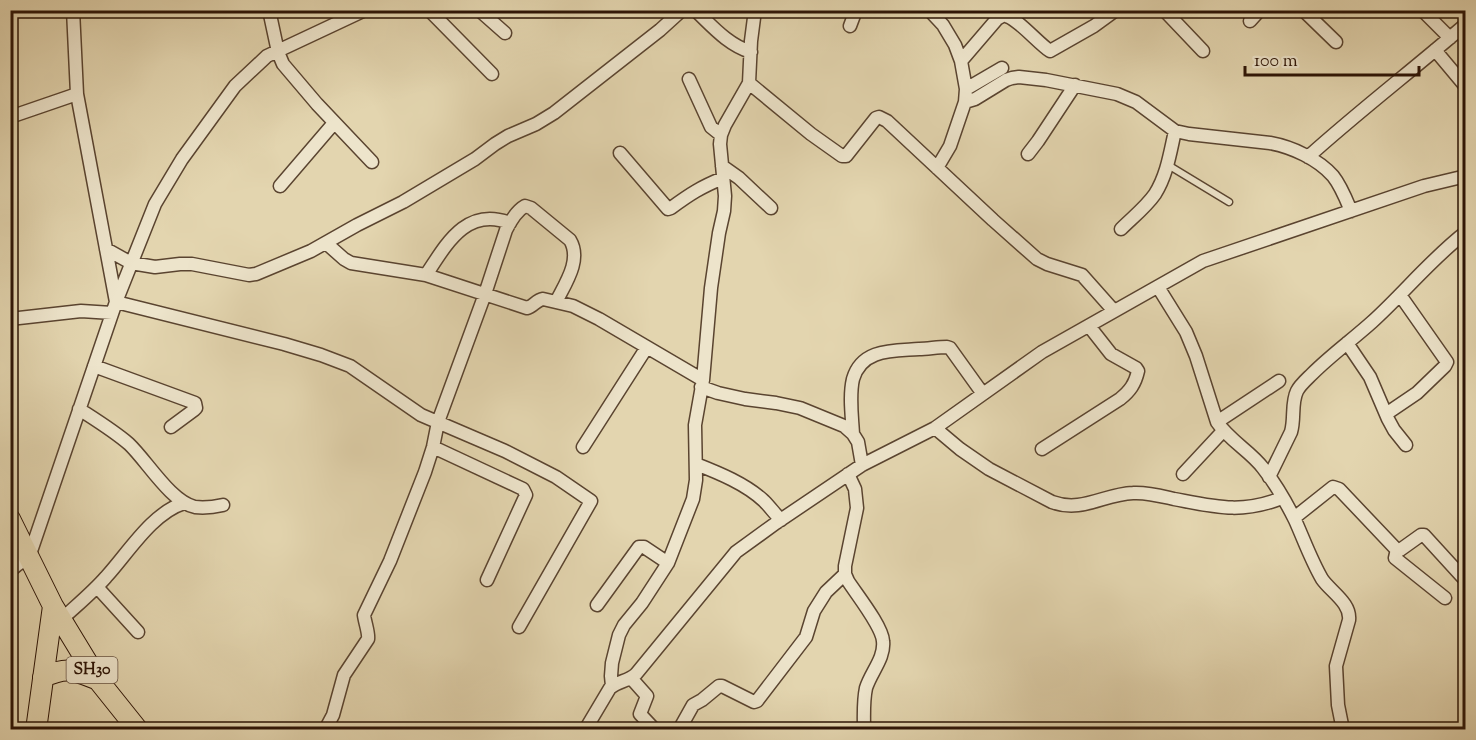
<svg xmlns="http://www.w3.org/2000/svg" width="1476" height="740" font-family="'Sorts Mill Goudy',serif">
	<rect width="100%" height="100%" fill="#e3d5af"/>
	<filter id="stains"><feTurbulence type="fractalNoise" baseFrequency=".00333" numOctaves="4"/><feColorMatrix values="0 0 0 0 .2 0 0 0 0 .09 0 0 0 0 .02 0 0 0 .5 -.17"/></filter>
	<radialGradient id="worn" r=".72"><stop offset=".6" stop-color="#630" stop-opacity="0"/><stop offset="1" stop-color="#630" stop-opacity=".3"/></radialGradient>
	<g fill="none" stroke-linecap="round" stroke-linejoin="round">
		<defs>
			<path id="service" d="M1168,165L1229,202"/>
			<path id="minor" d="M73,10L77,94L116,302L284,344L321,355L350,366L421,415L505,451L556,477L591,501L519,627
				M269,10L278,52L283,64L317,104L372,162
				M429,10L492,74
				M479,10L505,33
				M695,10C712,26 728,45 751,52
				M929,10L943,25L955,45L961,61L966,89L965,102L950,146L937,168
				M1164,10L1203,51
				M1303,10L1336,42
				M1422,10L1450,38
				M1250,21L1260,10
				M850,26L856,10
				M1435,50L1466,87
				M961,61L997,19C1001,17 1002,15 1006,16C1017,18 1039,44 1050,51L1094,26L1116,10
				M689,79L711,127L721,135
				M749,83L811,134L842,156H846L876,118L879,117L887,121L993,220L1037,259L1047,264L1082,275L1114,311
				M966,89L1002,68
				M965,102L975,99L1006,80L1012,78L1019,77L1046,80L1117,94L1136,102L1175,131L1189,134L1270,143C1292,147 1318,159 1333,176C1341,186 1346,199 1351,211
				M10,117L77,94
				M620,153L668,209L671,208C690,194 701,187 723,178
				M1028,154L1038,141L1075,85
				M1308,157C1359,111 1414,69 1466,24
				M722,166L739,178L771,208
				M280,186L334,123
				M1121,229C1132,218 1146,207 1155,194C1167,175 1170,153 1175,131
				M326,243L344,259L351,263L426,275L527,308C533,307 536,300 543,299L573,306L599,319L703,380
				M106,249L131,263L155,267L180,264H192L249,275L256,274L311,251L357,225L403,202L475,159L495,144L508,136L536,124L554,113L660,30L682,10
				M426,275C446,245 466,206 510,223
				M1158,287L1186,332L1196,356L1217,422C1230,441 1250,451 1263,468C1275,483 1286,502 1295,520C1304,540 1311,560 1322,579C1331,592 1351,603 1349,620L1336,666L1338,705L1343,730
				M10,319L81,311L112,313
				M1347,343L1370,377L1388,419L1394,430L1406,445
				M94,366L195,403L196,408L194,410L171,427
				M701,387L718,393L745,399L776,403L800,408L844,426L853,434L858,442L862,465
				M79,409C96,420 114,431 129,444C147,461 171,502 195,507C204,508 214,507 223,505
				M1386,414L1417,393L1445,366L1447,362L1400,295
				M1217,422L1279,381
				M935,428L960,449L989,469L1052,502C1082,513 1104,494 1133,493C1147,492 1161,496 1174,499C1216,507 1241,514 1282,498
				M853,434C852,416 849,396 853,379C862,348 894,351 919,349C928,349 937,347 947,347L950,348L983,394
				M433,447L523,489L526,495L487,580
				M583,447L647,347
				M1042,449L1120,399C1130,391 1135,384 1138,371L1136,368L1111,354L1089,326
				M696,464C719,473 746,484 764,501C770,507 775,514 781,520
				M848,474L855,489L857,508L845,566V574L848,581C857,595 882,626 883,641C885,658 871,672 866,688C863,702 864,716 864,730
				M1183,474L1223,431
				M1269,477L1291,432C1295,419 1291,403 1297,391C1300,385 1307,379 1312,374C1331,355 1352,340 1372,322C1404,293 1431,259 1466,232
				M1294,518L1333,487L1339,489L1395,548L1400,550L1421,535H1424L1466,581
				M1397,549L1395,558L1445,598
				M10,571L17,565L29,557L116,302L155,204L182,159L235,86L267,56L365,10
				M97,587L138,632
				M597,605L639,547H644L668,563
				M62,619C77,605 93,592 106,577C128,553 152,513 184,503
				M631,678L647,696L640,714L655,730
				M612,686L611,676L612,663L619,635L624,625L642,603L668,563L693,499L696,480L695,425L703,380L711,288L719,233L724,211L725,196L720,144L721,135L725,125L749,83L751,41L755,10
				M325,730L333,715L344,675L368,639C369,633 365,623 364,615L390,561L425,472L433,447L438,422L485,294L506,230C510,222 516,211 525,206L531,208L570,240C582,260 565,284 556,302
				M585,730L610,688C618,681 629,681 636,674L736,552L776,523L862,465L935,428L1042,352L1203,261L1424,186L1466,176
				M679,730L693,705L702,700L719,686H722L754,702L757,701L806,637L814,611L826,592L845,574"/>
			<path id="primary" d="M10,519L53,606L36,730
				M53,606L98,680L138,730
				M43,677C68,666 74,670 98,680"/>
		</defs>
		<use href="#service" stroke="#5a4430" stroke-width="9"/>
		<use href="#minor" stroke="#5a4430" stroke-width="15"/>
		<use href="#primary" stroke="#2d1406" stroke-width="22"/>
		<use href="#service" stroke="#ede4cb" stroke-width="6"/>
		<use href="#minor" stroke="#ede4cb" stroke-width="12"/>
		<use href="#primary" stroke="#e3d5af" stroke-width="20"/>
	</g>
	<g text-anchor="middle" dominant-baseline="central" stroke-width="4.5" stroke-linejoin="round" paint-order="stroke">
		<rect fill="#ede4cb" stroke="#675241" stroke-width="1.5" x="66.5" y="657" width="51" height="26" rx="4.5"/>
		<g font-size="16" font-weight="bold" fill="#2d1406">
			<text x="92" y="670">SH30</text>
		</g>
	</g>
	<rect width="1476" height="740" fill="none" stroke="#e3d5af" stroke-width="36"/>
	<rect x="12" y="12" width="1452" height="716" fill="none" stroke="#2d1406" stroke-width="3"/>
	<rect x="18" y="18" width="1440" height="704" fill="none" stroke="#2d1406" stroke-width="1.5"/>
	<path d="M1245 66v9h174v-9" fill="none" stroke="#2d1406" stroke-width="3"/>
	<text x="1254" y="66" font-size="18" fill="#2d1406" stroke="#ede4cb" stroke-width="4.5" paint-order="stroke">100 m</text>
	<rect width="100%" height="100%" filter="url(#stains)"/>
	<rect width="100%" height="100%" fill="url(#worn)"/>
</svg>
